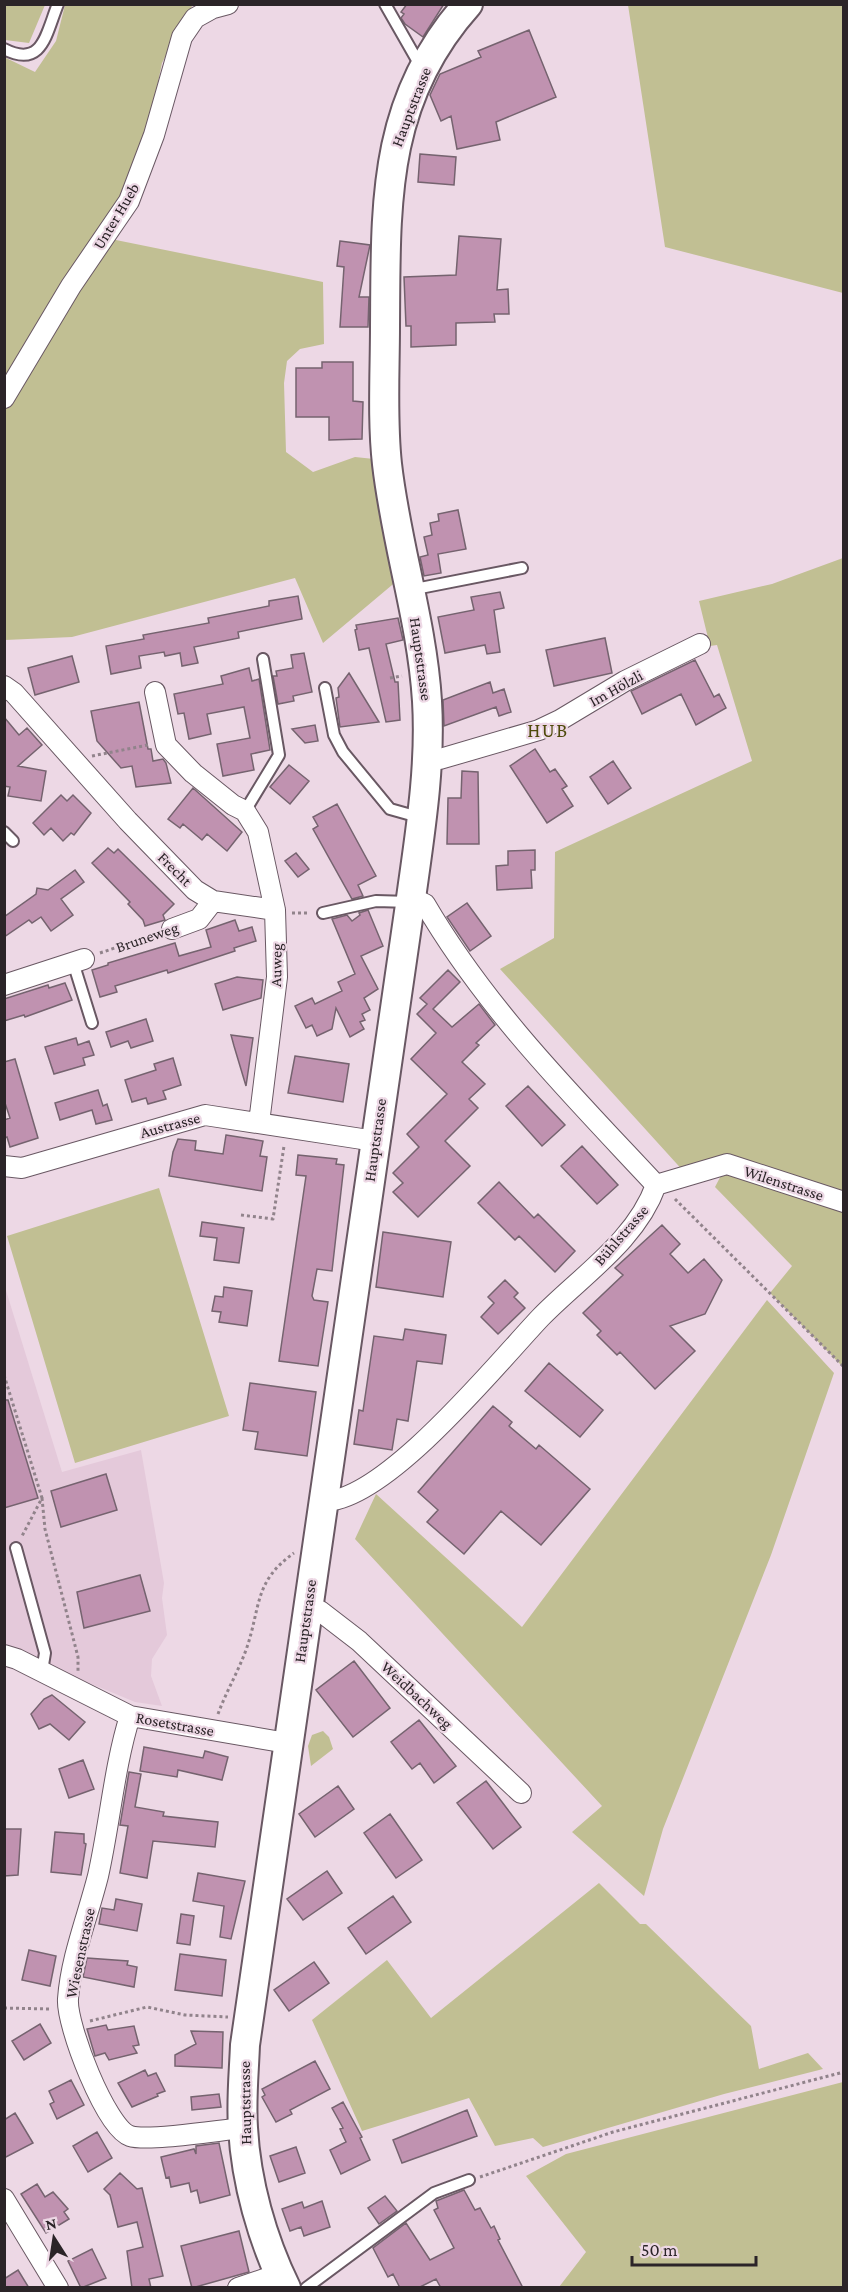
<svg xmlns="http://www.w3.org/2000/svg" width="848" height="2292" font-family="'Crimson Pro',serif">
	<rect width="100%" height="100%" fill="#edd8e5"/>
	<path fill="#e4c9da" d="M4,1284L62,1472L141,1450L164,1583L162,1598L167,1635L152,1659L151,1676L162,1706L135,1702L5,1648Z"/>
	<path fill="#c1bf93" d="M5,4L45,5L29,43L5,40Z
		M182,4L192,6L162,63L147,136L116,208L4,382V57L35,72L56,41L65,5Z
		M628,5H843V293L665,247Z
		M111,239L323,282L324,344L300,349L287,361L284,383L286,452L313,472L355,457L374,459L398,580L323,643L295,578L72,637L5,640L4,407Z
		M843,558V1367L770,1293L792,1266L715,1187L727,1164L686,1174L500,969L554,938L555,852L752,761L717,645L710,646L699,601L772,584Z
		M159,1188L229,1416L75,1463L7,1236Z
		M767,1300L834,1373L771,1555L663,1829L644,1896L572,1832L602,1806L355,1539L376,1494L522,1627Z
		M323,1731L329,1737L333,1749L311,1766L308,1746L312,1735Z
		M599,1883L640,1924H646L751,2026L759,2069L808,2053L823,2069L724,2094L543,2147L533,2138L495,2146L469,2098L362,2131L312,2020L387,1960L431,2018Z
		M843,2082V2287H559L586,2252L526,2176L566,2154Z"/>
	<path fill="#c092b0" stroke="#75636f" stroke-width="1.5" d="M407,4H444L423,37L405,24L401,18L404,14L401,12Z
		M529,30L556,97L496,122L500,140L457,149L451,116L441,121L430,95L440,74L481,57L478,51Z
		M420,154L456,157L454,185L418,182Z
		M459,236L501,239L497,290L508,289L509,314H494L495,322L456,323V345L411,347V326H406L404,277L456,275Z
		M340,241L370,245L359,297H369L368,327H340L344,267L337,266Z
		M322,362H353V401L363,402L362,439L329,440V417H296V368H322Z
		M458,510L466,549L438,554L441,573L424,576L420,557L428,555L424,537L432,535L430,523L439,521L438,514Z
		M500,592L504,608L494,610L500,652L487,654L485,645L445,653L438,617L474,610L471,597Z
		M298,596L302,619L238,632L239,638L194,647L198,663L182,666L180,653L165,656L164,652L139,656L141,668L111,674L106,646L144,639L143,635L209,623L208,618L269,606V601Z
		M398,618L403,640L386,644L395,682H398L400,720L386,722L369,648L359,650L355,630L357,629L356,625Z
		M605,638L612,673L554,686L546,650Z
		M304,653L312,692L293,696L294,701L278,704L273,676H277L276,671L293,668L291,655Z
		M72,656L79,682L35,695L28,668Z
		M695,660L714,697L719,694L726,708L696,725L681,694L642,714L631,691Z
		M249,668L252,681L259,679L270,750L251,754L254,770L223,776L217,744L250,738L244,707L207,714L211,734L189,739L184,713L178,714L174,694L223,684L221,676Z
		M349,673L379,722L340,727L336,698L339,697L338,688Z
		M490,682L493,693L504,689L511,712L499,716L496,707L444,726L443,700Z
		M139,702L148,749H151L153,761L163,759L166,763L171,783L136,787L132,766L121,768L97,741L91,711Z
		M4,717L19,735L27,728L42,745L18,766L46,771L41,801L8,796L10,787L4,786Z
		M315,725L318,741L305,743L292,729Z
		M535,749L550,772L555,769L567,786L562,789L573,806L547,823L510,766Z
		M613,761L631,788L608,804L590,777Z
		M289,765L309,781L290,804L270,787Z
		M462,771L478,772L479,844H447L448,798H461Z
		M193,788L242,832L227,851L207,834L202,840L183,824L180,828L168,819Z
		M61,795L67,801L73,795L91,813L74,835L71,833L63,841L51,828L44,835L33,823Z
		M337,804L376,876L358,885L363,896L352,899L313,829L318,826L313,817Z
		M108,848L114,853L118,849L174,904L163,915L165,920L145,926L143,920L128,904L130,902L92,863Z
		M535,850V870H531L532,888L497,890L496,866L508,865V851Z
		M296,853L309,869L298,877L285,861Z
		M75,870L84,882L61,899L73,915L51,931L41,917L32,923L29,920L4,937V917L36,894L37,888L48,890Z
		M467,903L491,936L470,951L447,917Z
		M368,910L383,946L361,956L378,989L364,998L370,1010L362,1014L365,1020L360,1022L364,1029L350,1037L336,1008L332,1029L317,1036L312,1025L306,1028L295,1006L312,998L315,1004L342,991L338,982L355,974L332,919L347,915L352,921L360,915L359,913Z
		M235,920L239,931L252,927L256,941L234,948L235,951L168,973L167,970L115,986L117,992L100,997L92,970L108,965V963L175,943L179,956L211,947L206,930Z
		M448,970L460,982L433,1009L452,1027L479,1004L495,1025L476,1043L479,1045L462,1062L485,1084L469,1099L478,1108L445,1141L470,1166L418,1217L393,1192L403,1183L393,1173L419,1147L407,1134L447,1094L411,1059L436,1033L417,1014L427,1004L420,998Z
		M237,977L263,980L261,998L223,1010L215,984Z
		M65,983L72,1000L25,1017L24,1015L4,1021V999L48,985L49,988Z
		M146,1019L153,1041L131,1048L128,1041L111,1047L106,1032Z
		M231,1035L253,1038L246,1086L234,1046Z
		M76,1038L78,1045L89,1041L94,1055L83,1058L85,1065L54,1074L45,1047Z
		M295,1056L349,1064L343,1102L288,1093Z
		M173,1058L181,1085L163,1091L166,1099L148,1104L146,1098L132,1102L125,1080L156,1070L154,1064Z
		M15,1059L38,1138L10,1147L7,1137L4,1138V1120L10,1118L4,1100V1062Z
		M528,1086L565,1125L542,1146L506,1106Z
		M98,1090L103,1106L107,1104L112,1120L96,1124L92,1110L60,1120L55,1103Z
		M226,1135L263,1141L260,1156L267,1157L262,1191L169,1176L173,1152L178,1139L196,1141L195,1150L223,1154Z
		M582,1146L618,1185L597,1204L561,1166Z
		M298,1155L337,1159L336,1164L344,1165L332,1271L317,1269L312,1296L314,1300L328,1302L318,1366L279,1361L306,1176L296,1175Z
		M499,1182L534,1218L538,1214L575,1251L555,1272L519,1236L515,1240L478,1203Z
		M202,1222L244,1228L239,1263L214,1260L217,1238L200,1236Z
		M662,1225L680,1244L670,1254L688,1273L704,1259L722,1280L705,1314L670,1326L695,1351L655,1389L620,1352L617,1355L597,1335L601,1331L583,1313L623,1275L615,1268Z
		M383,1232L451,1242L443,1297L376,1287Z
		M505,1280L518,1293L514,1297L525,1308L498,1334L481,1317L494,1303L488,1297Z
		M224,1287L252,1291L247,1326L219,1322L221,1312L212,1311L215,1296L223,1297Z
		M405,1329L446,1335L442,1364L417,1361L408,1421L397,1419L392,1450L354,1444L359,1410L363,1411L374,1336L403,1340Z
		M549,1363L603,1410L580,1437L525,1391Z
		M250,1383L316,1392L307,1456L255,1449L258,1432L243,1430Z
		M4,1400H8L38,1498L4,1508Z
		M493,1406L512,1422L509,1426L536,1449L539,1445L590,1489L541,1545L501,1511L464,1554L427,1522L438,1510L418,1492Z
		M106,1474L117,1510L61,1527L51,1491Z
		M140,1575L150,1611L84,1628L77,1592Z
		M354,1661L390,1708L353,1737L316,1690Z
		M52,1695L85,1722L69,1740L50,1724L39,1729L31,1714L44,1699Z
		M419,1720L456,1766L434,1783L420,1763L412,1769L391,1742Z
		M144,1747L203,1758L205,1751L228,1757L222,1780L178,1770L177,1777L140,1771Z
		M83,1760L94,1789L69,1798L59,1769Z
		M129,1772L141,1774L135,1807L164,1812L163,1816L218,1822L215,1847L153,1841L147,1878L120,1873L128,1826L120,1825Z
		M486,1781L521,1827L493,1849L457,1803Z
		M338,1786L354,1809L315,1837L299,1814Z
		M390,1814L422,1860L396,1878L364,1833Z
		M4,1829H21L18,1875L4,1876Z
		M55,1832L84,1834V1843L86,1844L81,1875L51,1872Z
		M327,1871L342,1893L303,1920L287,1899Z
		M198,1873L245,1881L231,1939L220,1937L224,1906L193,1901Z
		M393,1896L411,1922L366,1954L348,1928Z
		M116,1899L142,1904L137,1931L99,1924L102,1908L114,1910Z
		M181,1914L194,1916L190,1945L177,1943Z
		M29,1950L56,1956L50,1986L22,1980Z
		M180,1954L226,1960L222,1996L175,1990Z
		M87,1958L128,1961L127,1965L137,1967L134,1987L83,1977Z
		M314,1962L329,1983L289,2011L274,1990Z
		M40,2024L51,2043L24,2060L12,2041Z
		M106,2025L108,2030L134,2026L139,2045L133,2046L137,2053L109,2060L105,2053L95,2056L87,2029Z
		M191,2031L223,2032L222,2068L175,2066V2055L196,2044Z
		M315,2061L330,2089L290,2110L292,2114L276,2122L262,2097L265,2095L262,2089Z
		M145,2070L148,2076L156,2073L165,2091L157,2094L158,2096L132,2107L118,2083Z
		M71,2080L84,2105L57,2119L50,2104L54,2102L49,2091Z
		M219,2094L221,2107L192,2110L191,2097Z
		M343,2102L362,2137L360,2138L370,2160L341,2174L330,2150L346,2142L340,2129L343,2128L332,2108Z
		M467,2110L477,2136L402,2163L393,2140Z
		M15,2113L33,2143L4,2158V2120Z
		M97,2132L112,2158L88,2172L73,2146Z
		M219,2143L230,2195L200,2203L197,2190L191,2192L189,2183L171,2187L169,2177L166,2178L161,2157L194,2149L196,2154V2146Z
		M296,2147L305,2173L279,2182L270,2156Z
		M120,2173L137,2189L142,2188L163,2276L149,2279L151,2288H132L127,2251L143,2247L137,2222L118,2227L110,2195L104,2189Z
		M37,2184L45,2197L53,2192L68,2209L64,2212L69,2219L46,2233L21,2194Z
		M464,2190L475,2210L480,2208L491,2228L494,2226L500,2239L498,2240L523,2288H441L436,2279L418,2288H400L393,2274L388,2277L373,2248L406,2223L430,2260L454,2248L434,2210L438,2208L436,2201Z
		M385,2196L397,2211L379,2224L368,2208Z
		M322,2201L330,2227L304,2236L301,2227L290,2231L282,2209L302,2202L304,2208Z
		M239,2231L249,2272L192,2288L181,2246Z
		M92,2249L106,2278L81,2288L68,2261Z
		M18,2270L29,2288H4V2279Z"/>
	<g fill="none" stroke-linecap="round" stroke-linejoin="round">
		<defs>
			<path id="lane" d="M385,4L421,67
				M4,49C43,69 46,33 58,4
				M410,590L522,568
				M325,688L334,735L343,752L390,809L422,818
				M245,811L279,755L263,659
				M4,832L13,841
				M323,913L376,901L410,902
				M73,962L92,1023
				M16,1548L45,1653L42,1671
				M306,2288L434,2193L469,2180"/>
			<path id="street" d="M4,398L71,286L129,201L154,135L182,37L195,18L213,8L228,4
				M4,686L14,693L128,821L195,890L213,901L275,910
				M155,692L166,745L193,773L233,805L245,811L258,832L275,910L277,977L259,1123
				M427,758L440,759L539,730L560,720L625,681L700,644
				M172,929L199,919L213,901
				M4,985L84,959
				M4,1166L22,1168L205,1115L375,1141
				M656,1185L727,1164L844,1202
				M322,1501C383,1505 499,1361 541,1317C581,1276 636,1241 656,1185C573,1096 487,1010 425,904L411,898
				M307,1608L320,1611L359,1641L521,1793
				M4,1655L17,1659L130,1716L287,1743
				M130,1716C114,1767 110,1823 98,1876C88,1916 71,1957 68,1999C66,2025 106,2128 130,2136C148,2142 220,2130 243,2128
				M4,2199L58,2288
				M238,2288L279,2274"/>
			<path id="secondary" d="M286,2288C262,2239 246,2182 243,2128C241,2100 244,2072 245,2045L411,898C420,833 431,767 427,701C422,621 396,544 387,464C382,419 385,372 385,326C386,205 381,101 468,4"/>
		</defs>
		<use href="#lane" stroke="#695863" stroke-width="14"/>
		<use href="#street" stroke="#695863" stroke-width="22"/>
		<use href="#secondary" stroke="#695863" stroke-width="32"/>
		<path stroke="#91838b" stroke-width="3" stroke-dasharray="3 3" stroke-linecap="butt" d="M390,678L402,676
			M92,756L148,745
			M292,913H310
			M100,953L156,934
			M675,1199L844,1367
			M241,1215L273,1219L284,1146
			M4,1375L42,1498L21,1538
			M42,1498L45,1529L78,1657V1671
			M218,1714C226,1692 238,1672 246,1650C261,1608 253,1582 294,1553
			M4,2008L51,2009
			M90,2021L147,2007L185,2015L228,2017
			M480,2177L613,2132L844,2072"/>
		<use href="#lane" stroke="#fff" stroke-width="10"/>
		<use href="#street" stroke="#fff" stroke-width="20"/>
		<use href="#secondary" stroke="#fff" stroke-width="28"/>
	</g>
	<g text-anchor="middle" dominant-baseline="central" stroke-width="4.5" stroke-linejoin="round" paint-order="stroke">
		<g font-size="16" fill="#2b2428" stroke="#edd8e5">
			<text transform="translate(411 107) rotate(-69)">Hauptstrasse</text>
			<text transform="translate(116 216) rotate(-59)">Unter Hueb</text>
			<text transform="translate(421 659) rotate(82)">Hauptstrasse</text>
			<text transform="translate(616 688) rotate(-29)">Im Hölzli</text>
			<text transform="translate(175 869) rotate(45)">Frecht</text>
			<text transform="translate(147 937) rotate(-19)">Bruneweg</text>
			<text transform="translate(276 965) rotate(-89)">Auweg</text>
			<text transform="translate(170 1125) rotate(-15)">Austrasse</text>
			<text transform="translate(375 1140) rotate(-82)">Hauptstrasse</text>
			<text transform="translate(784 1183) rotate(18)">Wilenstrasse</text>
			<text transform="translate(621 1235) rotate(-49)">Bühlstrasse</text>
			<text transform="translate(305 1621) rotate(-82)">Hauptstrasse</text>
			<text transform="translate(417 1695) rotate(43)">Weidbachweg</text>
			<text transform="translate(175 1724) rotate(10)">Rosetstrasse</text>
			<text transform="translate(80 1953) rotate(-78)">Wiesenstrasse</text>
			<text transform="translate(245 2103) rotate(-91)">Hauptstrasse</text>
		</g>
		<g font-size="20" letter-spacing="1.5" fill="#4e4a0a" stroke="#edd8e5">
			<text x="548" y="730">HUB</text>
		</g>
	</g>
	<rect width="848" height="2292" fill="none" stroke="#2b2428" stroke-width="12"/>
	<g transform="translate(54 2238) rotate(348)" stroke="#edd8e5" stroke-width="4.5" paint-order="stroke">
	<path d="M0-4.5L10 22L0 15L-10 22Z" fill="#2b2428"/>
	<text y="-9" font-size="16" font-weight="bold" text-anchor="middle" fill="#2b2428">N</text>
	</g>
	<path d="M632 2256v9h124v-9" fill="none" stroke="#2b2428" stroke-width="3"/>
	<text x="641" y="2256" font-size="18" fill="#2b2428" stroke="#edd8e5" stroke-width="4.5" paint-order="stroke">50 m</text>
</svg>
